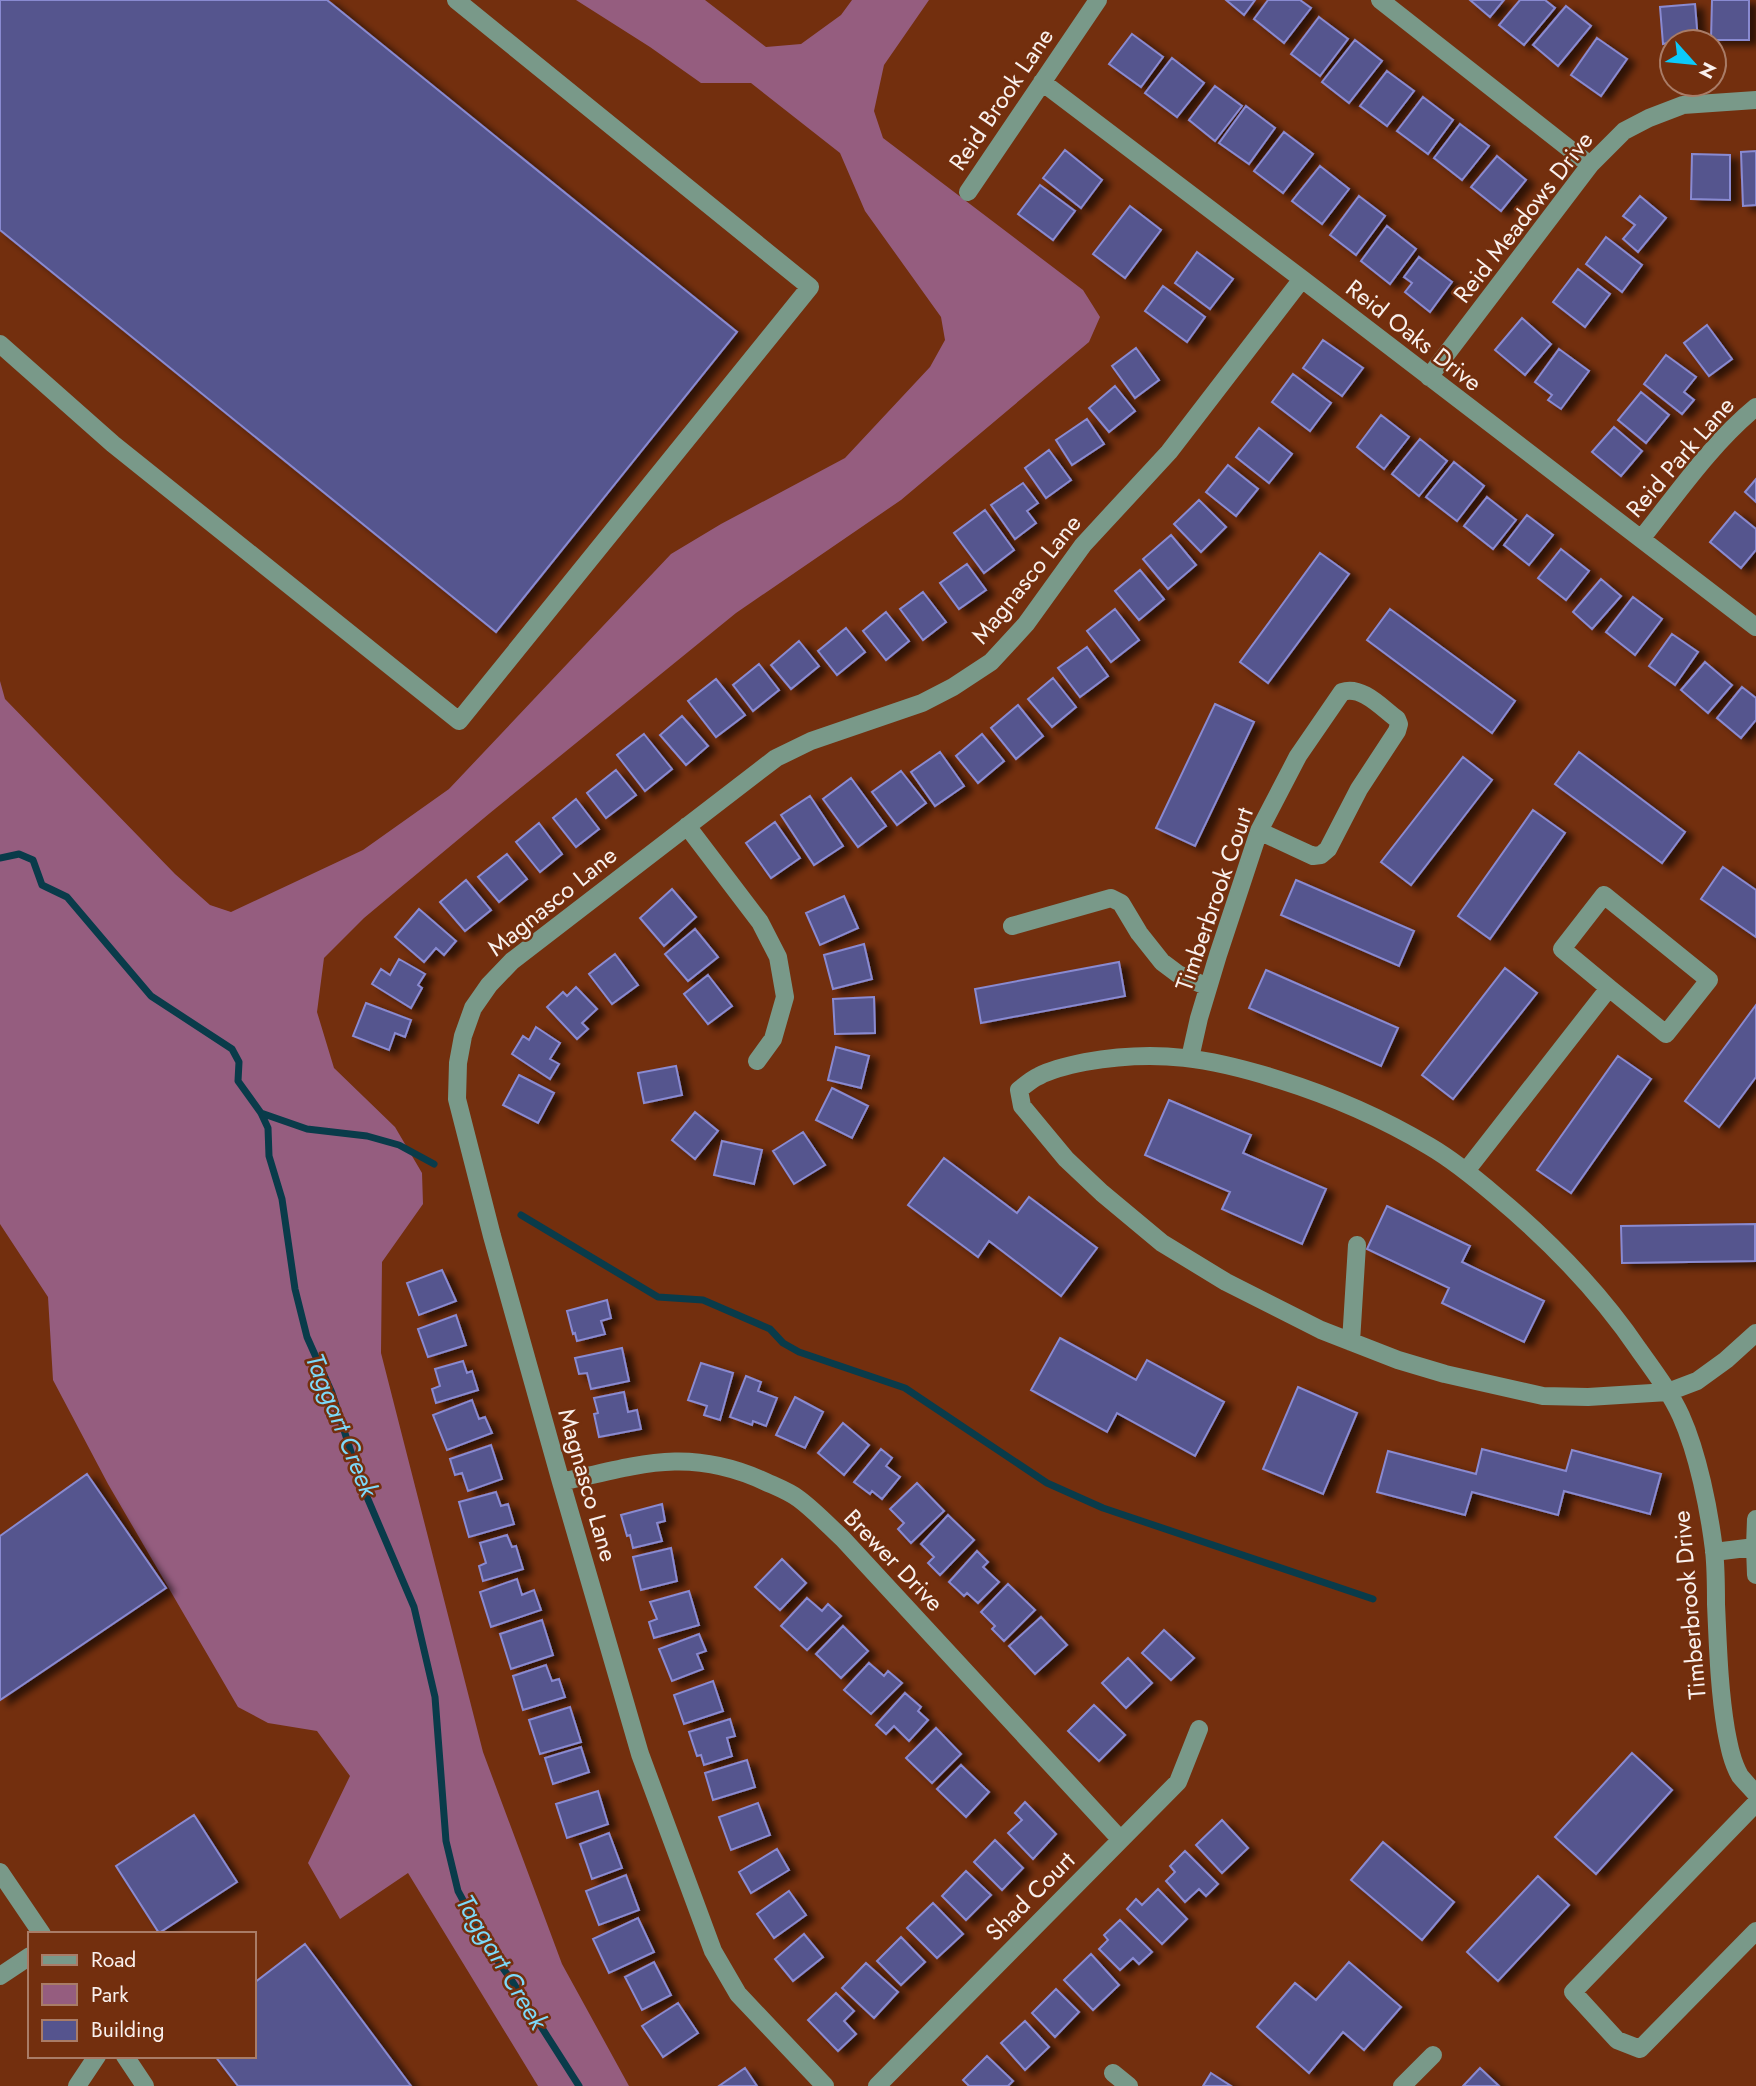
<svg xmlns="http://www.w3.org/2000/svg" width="1756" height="2086" font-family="Jost,sans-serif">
	<defs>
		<filter id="shadow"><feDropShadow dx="8" dy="4.5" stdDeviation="3.5" flood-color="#0009"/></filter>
	</defs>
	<rect width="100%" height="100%" fill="#732f0e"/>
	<path fill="#955d7f" d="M576,0H705L766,47L801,44L841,15L852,0H929L884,65L874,111L883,138L1083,290L1100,317L1089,342L901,500L736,613L490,813L364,918L324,958L317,1012L334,1068L395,1127L422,1173L423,1204L382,1262L381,1353L483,1752L562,1964L629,2086H538L408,1873L340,1919L308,1863L350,1776L317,1731L268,1723L238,1707L108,1484L53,1380L48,1297L0,1224V681L5,699L175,874L210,905L231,912L363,850L449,789L671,554L721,524L845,458L930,367L945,340L941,317L865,211L840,153L751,83H701L650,47Z"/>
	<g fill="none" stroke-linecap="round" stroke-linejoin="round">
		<path stroke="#093b4a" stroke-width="7" d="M0,858L19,854L33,860L42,885L67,897L151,996L232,1049L239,1062L238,1081L261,1113L268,1128L269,1156L282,1199L295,1289L307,1337L332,1393L361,1483L414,1607L435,1697L446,1841L458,1891L490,1950L512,1981L579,2086
			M261,1113L307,1129L367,1136L399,1145L434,1164
			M521,1215L658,1297L703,1300L770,1329L783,1343L799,1352L905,1388L1047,1483L1103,1508L1373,1599"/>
	</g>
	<path fill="#55548e" stroke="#898ad1" stroke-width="2" filter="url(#shadow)" d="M0,0H327L737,332L496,632L0,230Z
		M1226,0H1255L1244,15Z
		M1268,0H1300L1311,8L1284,43L1254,19Z
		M1470,0H1504L1490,17Z
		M1520,0H1545L1555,8L1524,45L1499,25Z
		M1712,0H1749V40H1711Z
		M1695,4L1698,41L1672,42L1663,44L1660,7Z
		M1566,6L1591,26L1558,66L1533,45Z
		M1319,17L1348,39L1320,76L1291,54Z
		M1132,34L1163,57L1141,87L1109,64Z
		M1597,38L1627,59L1601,96L1571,75Z
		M1355,40L1382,61L1349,103L1322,82Z
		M1172,58L1204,83L1177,117L1145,93Z
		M1387,71L1414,91L1387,126L1360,106Z
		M1215,86L1242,106L1215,141L1189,120Z
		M1423,97L1453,120L1428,154L1397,131Z
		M1246,106L1275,128L1249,164L1219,143Z
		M1460,124L1489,146L1462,180L1434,158Z
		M1284,132L1313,154L1283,193L1254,171Z
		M1065,150L1102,180L1081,208L1043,178Z
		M1756,151V205L1743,206L1741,152Z
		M1692,154L1730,155V200L1691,199Z
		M1497,156L1526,180L1501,211L1471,187Z
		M1320,166L1349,189L1322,224L1292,201Z
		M1040,185L1075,211L1053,240L1018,214Z
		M1359,196L1385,216L1356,255L1330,235Z
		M1640,196L1666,218L1638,252L1623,239L1635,225L1623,216Z
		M1130,206L1161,230L1125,278L1093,254Z
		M1387,226L1416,249L1390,284L1361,261Z
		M1606,237L1642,265L1622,292L1586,264Z
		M1197,252L1233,279L1210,309L1175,283Z
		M1419,257L1452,282L1430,312L1405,292L1412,283L1404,277Z
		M1578,269L1610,294L1585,327L1553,302Z
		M1163,286L1205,317L1187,342L1145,311Z
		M1522,318L1551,344L1525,375L1495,350Z
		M1707,325L1732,359L1709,376L1684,343Z
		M1323,340L1363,368L1342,396L1303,368Z
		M1136,348L1159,380L1135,398L1112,366Z
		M1559,349L1589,371L1561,409L1548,400L1552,395L1535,382Z
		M1666,355L1696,377L1684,392L1694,400L1682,414L1644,384Z
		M1293,374L1331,403L1310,431L1272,402Z
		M1115,386L1135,411L1109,432L1089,408Z
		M1641,392L1669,415L1646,443L1618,420Z
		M1381,415L1409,437L1384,469L1357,447Z
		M1087,419L1104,444L1072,465L1056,440Z
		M1614,427L1642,451L1621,476L1592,452Z
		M1259,428L1292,454L1269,483L1236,457Z
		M1420,439L1447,461L1419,496L1392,474Z
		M1049,450L1071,480L1046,498L1025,468Z
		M1454,462L1484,486L1457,521L1426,497Z
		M1228,465L1258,489L1236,516L1206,492Z
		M1756,479V502L1745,492Z
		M1023,483L1038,503L1027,511L1036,523L1015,539L991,505Z
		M1487,497L1516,520L1493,549L1464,526Z
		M1199,500L1226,527L1201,552L1174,524Z
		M985,510L1014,550L984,573L954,533Z
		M1735,512L1756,529V550L1741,568L1710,542Z
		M1527,515L1553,535L1529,565L1504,545Z
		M1171,535L1196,565L1168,589L1143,559Z
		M1561,549L1589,571L1566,600L1538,578Z
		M1320,553L1349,574L1268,683L1240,662Z
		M967,564L986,590L959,609L940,583Z
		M1140,570L1164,599L1139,620L1115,591Z
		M1601,579L1621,596L1592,629L1573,612Z
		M923,592L946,622L923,640L900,609Z
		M1633,597L1662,619L1635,655L1606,632Z
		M1115,609L1139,640L1111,662L1087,631Z
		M1390,609L1515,701L1492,733L1367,640Z
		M886,612L909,641L886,660L863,631Z
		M846,628L865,652L837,675L818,651Z
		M1672,634L1698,652L1675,685L1649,666Z
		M799,641L819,666L791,689L771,665Z
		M1087,647L1108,676L1080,697L1058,668Z
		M1705,662L1732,685L1708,713L1681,690Z
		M759,664L779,690L753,711L733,685Z
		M1053,678L1076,707L1052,727L1028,699Z
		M716,679L745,715L716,737L688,701Z
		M1742,687L1756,698V720L1741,738L1717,718Z
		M1215,704L1254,722L1195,846L1156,828Z
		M1018,705L1043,736L1016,759L991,728Z
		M682,716L708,746L686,765L660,735Z
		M644,734L672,769L645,791L617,755Z
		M982,734L1004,761L978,783L956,756Z
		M940,752L964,786L935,806L911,772Z
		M1579,752L1685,832L1662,863L1555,784Z
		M1463,757L1492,780L1411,885L1381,862Z
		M616,770L636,795L606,818L587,793Z
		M901,771L926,803L897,825L872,792Z
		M851,778L886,826L858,847L823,799Z
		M810,796L843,846L814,865L781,815Z
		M576,799L599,829L576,847L553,818Z
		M1533,810L1565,833L1490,939L1458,916Z
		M775,822L800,858L771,878L746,843Z
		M539,823L562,854L540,872L516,842Z
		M507,854L527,879L499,902L478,877Z
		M1723,867L1756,890V937L1701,899Z
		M466,880L491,910L465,931L440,902Z
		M1296,880L1414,931L1399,966L1281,915Z
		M672,889L696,917L664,946L640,918Z
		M844,896L858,928L820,945L806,913Z
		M419,909L456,941L444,955L436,948L424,962L395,937Z
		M695,929L718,957L688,981L665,954Z
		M864,944L872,979L833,989L824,955Z
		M615,954L638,985L612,1004L589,974Z
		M399,959L425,974L418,985L422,988L411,1008L372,984L381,969L390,975Z
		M1119,962L1125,996L981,1023L975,989Z
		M1505,968L1537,993L1453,1099L1422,1075Z
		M1266,970L1398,1028L1381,1066L1249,1008Z
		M708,975L732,1006L708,1024L684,994Z
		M576,987L597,1009L582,1023L588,1029L577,1039L547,1007L563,992L567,996Z
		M874,997L875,1033L835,1034L833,999Z
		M366,1003L411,1020L405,1037L395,1033L389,1050L353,1036Z
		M1756,1005V1077L1719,1127L1685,1101Z
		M536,1027L560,1043L550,1059L559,1064L550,1079L512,1054L523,1036L529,1040Z
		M836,1047L869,1056L861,1088L828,1080Z
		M1618,1056L1651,1079L1571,1193L1537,1170Z
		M676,1066L682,1095L644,1103L638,1073Z
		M519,1075L554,1093L538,1123L503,1105Z
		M832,1088L868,1106L852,1138L816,1120Z
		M1169,1100L1251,1135L1243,1153L1326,1189L1302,1244L1222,1209L1230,1192L1145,1155Z
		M695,1112L718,1131L695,1159L672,1140Z
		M803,1132L825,1165L794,1184L773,1151Z
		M722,1141L762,1150L754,1184L714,1175Z
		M944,1158L1017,1213L1029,1197L1097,1248L1061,1296L989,1241L978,1257L908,1205Z
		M1387,1206L1470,1246L1462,1262L1544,1301L1524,1342L1442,1303L1449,1288L1367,1249Z
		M1755,1224V1261L1622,1263L1621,1226Z
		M442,1270L456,1301L419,1315L407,1283Z
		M607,1300L611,1318L601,1321L605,1334L577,1341L575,1333L573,1334L567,1311Z
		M456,1315L466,1345L428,1357L418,1329Z
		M1060,1338L1136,1380L1147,1360L1224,1402L1195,1456L1117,1413L1107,1432L1031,1390Z
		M622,1348L629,1381L591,1389L587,1373L579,1374L575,1358Z
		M463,1361L467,1373L472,1371L478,1390L436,1403L432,1389L440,1386L435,1369Z
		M701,1363L733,1373L720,1420L704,1415L707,1406L688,1400Z
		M746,1376L761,1382L758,1391L777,1398L766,1426L753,1421L752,1425L730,1417Z
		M1298,1387L1357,1413L1323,1494L1263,1469Z
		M624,1392L628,1412L637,1410L641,1429L599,1437L594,1414L598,1413L594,1398Z
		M795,1397L823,1412L805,1448L776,1435Z
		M472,1400L479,1419L485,1417L492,1433L447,1450L433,1415Z
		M843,1423L869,1445L844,1475L818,1453Z
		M491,1445L502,1479L468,1491L462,1473L455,1475L450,1459Z
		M881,1449L892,1458L886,1466L900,1477L882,1499L872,1491L870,1494L854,1482Z
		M1482,1449L1566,1471L1572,1450L1661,1474L1650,1514L1564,1491L1558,1515L1472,1492L1465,1515L1377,1492L1388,1451L1476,1474Z
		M87,1474L166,1588L0,1700V1536Z
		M917,1483L944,1511L911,1543L898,1529L904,1523L890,1509Z
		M496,1492L501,1506L508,1504L514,1524L469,1537L459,1502Z
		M662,1504L665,1521L657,1523L662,1541L633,1548L630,1535L627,1536L621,1515Z
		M948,1515L974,1540L940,1575L928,1563L934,1557L921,1544Z
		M507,1535L512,1547L516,1546L523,1569L483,1581L479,1566L486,1563L480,1543Z
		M671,1548L677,1581L641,1590L633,1557Z
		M977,1551L988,1562L983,1567L999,1582L978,1603L967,1593L964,1596L949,1582Z
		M782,1559L806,1583L780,1610L755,1587Z
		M517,1579L522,1595L534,1590L541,1610L491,1627L480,1592Z
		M1008,1584L1035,1610L1004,1641L992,1629L995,1626L981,1612Z
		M689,1591L699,1625L654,1638L649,1622L657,1619L650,1602Z
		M807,1598L822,1611L828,1604L841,1616L807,1650L781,1626Z
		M1041,1617L1067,1645L1035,1674L1009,1646Z
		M542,1620L553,1655L511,1669L500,1634Z
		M843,1626L868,1651L841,1678L816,1654Z
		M1164,1630L1194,1658L1171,1680L1142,1653Z
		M699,1634L706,1651L697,1654L703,1669L672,1681L659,1649Z
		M1128,1658L1152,1683L1126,1708L1102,1683Z
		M869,1663L884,1676L888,1671L902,1683L871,1714L844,1690Z
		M546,1665L552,1681L559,1679L565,1697L523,1710L513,1676Z
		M713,1681L723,1711L684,1724L674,1695Z
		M905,1693L921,1707L918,1711L928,1720L909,1741L894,1726L886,1734L876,1725Z
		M1094,1705L1125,1735L1099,1761L1068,1731Z
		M570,1707L581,1742L540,1754L529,1720Z
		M730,1719L735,1736L727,1738L732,1756L704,1765L701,1755L697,1756L689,1732Z
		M936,1728L961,1754L932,1783L906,1758Z
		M581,1747L589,1772L553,1784L545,1758Z
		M1632,1753L1672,1790L1596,1874L1555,1837Z
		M747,1760L755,1787L713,1800L705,1773Z
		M961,1765L989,1792L966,1817L937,1789Z
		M598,1791L608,1824L567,1838L556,1804Z
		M1025,1802L1056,1834L1033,1859L1008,1833L1022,1820L1015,1813Z
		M758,1803L770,1835L731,1850L719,1817Z
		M194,1815L237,1882L159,1933L116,1866Z
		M1222,1820L1248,1848L1222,1873L1196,1845Z
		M609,1833L622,1868L592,1879L580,1844Z
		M995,1840L1023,1868L1002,1890L974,1862Z
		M1383,1842L1454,1902L1422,1940L1351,1880Z
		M777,1849L789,1870L751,1893L739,1872Z
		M1185,1851L1218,1884L1206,1896L1199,1889L1185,1902L1166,1881L1175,1872L1170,1866Z
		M966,1871L991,1895L966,1920L942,1896Z
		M626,1875L639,1910L599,1925L586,1891Z
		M1538,1876L1569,1905L1498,1981L1467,1952Z
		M1158,1889L1187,1919L1162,1944L1127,1909L1136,1899L1142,1905Z
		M789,1891L806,1915L774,1938L757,1914Z
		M933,1903L963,1934L937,1958L907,1928Z
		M638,1918L654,1952L609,1973L593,1939Z
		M1120,1920L1152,1952L1139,1964L1133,1958L1120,1970L1099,1949L1108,1940L1104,1935Z
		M804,1934L823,1957L793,1981L775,1959Z
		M901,1937L925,1962L901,1985L877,1961Z
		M305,1944L411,2086H238L215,2056H254V1983Z
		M1091,1954L1119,1985L1093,2010L1064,1980Z
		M654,1962L671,1995L642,2010L625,1977Z
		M1349,1962L1401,2007L1364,2050L1343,2032L1309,2073L1257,2027L1295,1983L1316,2000Z
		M866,1963L898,1992L874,2018L842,1988Z
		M1056,1989L1079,2012L1055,2037L1032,2013Z
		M836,1993L854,2011L844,2021L856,2034L838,2051L808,2020Z
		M678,2003L698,2033L663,2057L642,2026Z
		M1025,2021L1049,2047L1025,2070L1001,2043Z
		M987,2056L1013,2081L1008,2086H969L963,2080Z
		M745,2068L757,2086H719Z
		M1480,2068L1499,2086H1463Z
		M1211,2073L1231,2086H1203Z"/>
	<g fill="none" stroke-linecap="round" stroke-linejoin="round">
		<path stroke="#799989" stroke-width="18" d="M1380,0L1590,165
			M1042,82L1302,279L1756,627
			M968,192L1098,0
			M0,344L113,444L459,721L810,287L456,0
			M1429,377L1590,165L1624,131L1649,118L1683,105L1756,100
			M1641,539C1677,494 1711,444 1756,407
			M687,826L760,922L778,957L785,997L773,1039L757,1061
			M1012,926L1111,898L1121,903L1139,933L1162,962L1178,974L1208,987
			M1190,1058L1199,1018L1218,955L1259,831L1298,756L1342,692C1362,685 1382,708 1397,719L1399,724L1397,731L1359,789L1328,849L1321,855L1313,856L1259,831
			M1466,1171L1609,988L1562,949L1604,895L1709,980L1666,1034L1609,988
			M1756,1333L1726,1360L1697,1381L1668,1392L1588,1397L1543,1396L1445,1374L1398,1360L1321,1330L1226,1282L1162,1243L1102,1193L1066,1159L1022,1106L1019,1090C1025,1085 1032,1079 1039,1076C1052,1069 1070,1065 1085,1062C1158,1049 1211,1058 1280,1080C1331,1096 1382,1118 1429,1146C1453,1160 1475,1178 1496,1196C1551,1242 1599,1291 1639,1350C1654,1371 1670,1392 1681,1416C1698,1454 1709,1509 1714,1550C1716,1568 1716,1586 1716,1604C1718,1647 1719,1688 1726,1730C1729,1746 1732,1762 1740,1776C1745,1782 1751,1788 1756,1794
			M1351,1342L1357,1245
			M561,1482C638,1465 689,1446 766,1482C777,1487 790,1492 799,1499C815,1511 829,1526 843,1539L1120,1839
			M1756,1519L1755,1547L1756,1575
			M1714,1552L1755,1547
			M1756,1803L1573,1992L1617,2040L1640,2049L1756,1931
			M0,1872L42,1934
			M0,1976L30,1956
			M125,2056L145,2086
			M1113,2073L1129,2086
			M77,2086L97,2056
			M825,2086L738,1994L713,1951L640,1754L561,1482L492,1236L457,1099L458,1063L463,1036L473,1008L489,985L512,961L776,758L811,741L922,703L953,687L991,662L1026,624L1083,545L1169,452L1302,279
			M877,2086L1178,1782L1199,1729
			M1402,2086L1433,2055"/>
	</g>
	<g text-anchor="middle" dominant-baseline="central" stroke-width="5" stroke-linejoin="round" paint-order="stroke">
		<g font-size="24" fill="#f9f0ed" stroke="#732f0e">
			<text transform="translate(1001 99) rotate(-56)">Reid Brook Lane</text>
			<text transform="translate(1523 217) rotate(-52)">Reid Meadows Drive</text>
			<text transform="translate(1414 335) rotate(38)">Reid Oaks Drive</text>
			<text transform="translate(1680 457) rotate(-49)">Reid Park Lane</text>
			<text transform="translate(1026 579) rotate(-51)">Magnasco Lane</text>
			<text transform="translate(1214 899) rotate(-71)">Timberbrook Court</text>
			<text transform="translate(552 901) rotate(-39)">Magnasco Lane</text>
			<text transform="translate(588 1485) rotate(74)">Magnasco Lane</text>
			<text transform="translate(894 1560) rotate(46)">Brewer Drive</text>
			<text transform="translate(1689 1605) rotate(-95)">Timberbrook Drive</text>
			<text transform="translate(1030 1896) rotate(-45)">Shad Court</text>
		</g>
		<g font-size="26" font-style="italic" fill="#7cd9f9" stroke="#732f0e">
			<text transform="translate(342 1425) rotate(68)">Taggart Creek</text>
			<text transform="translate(502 1962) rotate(59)">Taggart Creek</text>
		</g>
	</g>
	<rect x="28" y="1932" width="228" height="126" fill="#732f0e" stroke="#a97c67" stroke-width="2"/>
	<rect x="42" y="1955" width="35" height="10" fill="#799989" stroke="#a97c67" stroke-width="2"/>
	<text x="91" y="1967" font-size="21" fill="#f9f0ed">Road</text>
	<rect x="42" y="1984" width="35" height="21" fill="#955d7f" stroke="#a97c67" stroke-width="2"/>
	<text x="91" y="2002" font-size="21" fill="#f9f0ed">Park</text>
	<rect x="42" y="2020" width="35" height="21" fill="#55548e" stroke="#a97c67" stroke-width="2"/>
	<text x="91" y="2037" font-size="21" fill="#f9f0ed">Building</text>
	<g transform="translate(1693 63) rotate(117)"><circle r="33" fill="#732f0e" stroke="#a97c67" stroke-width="2"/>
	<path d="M0-5L12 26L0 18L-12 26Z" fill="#0ccafa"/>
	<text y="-10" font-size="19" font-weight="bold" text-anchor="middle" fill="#f9f0ed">N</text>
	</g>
</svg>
